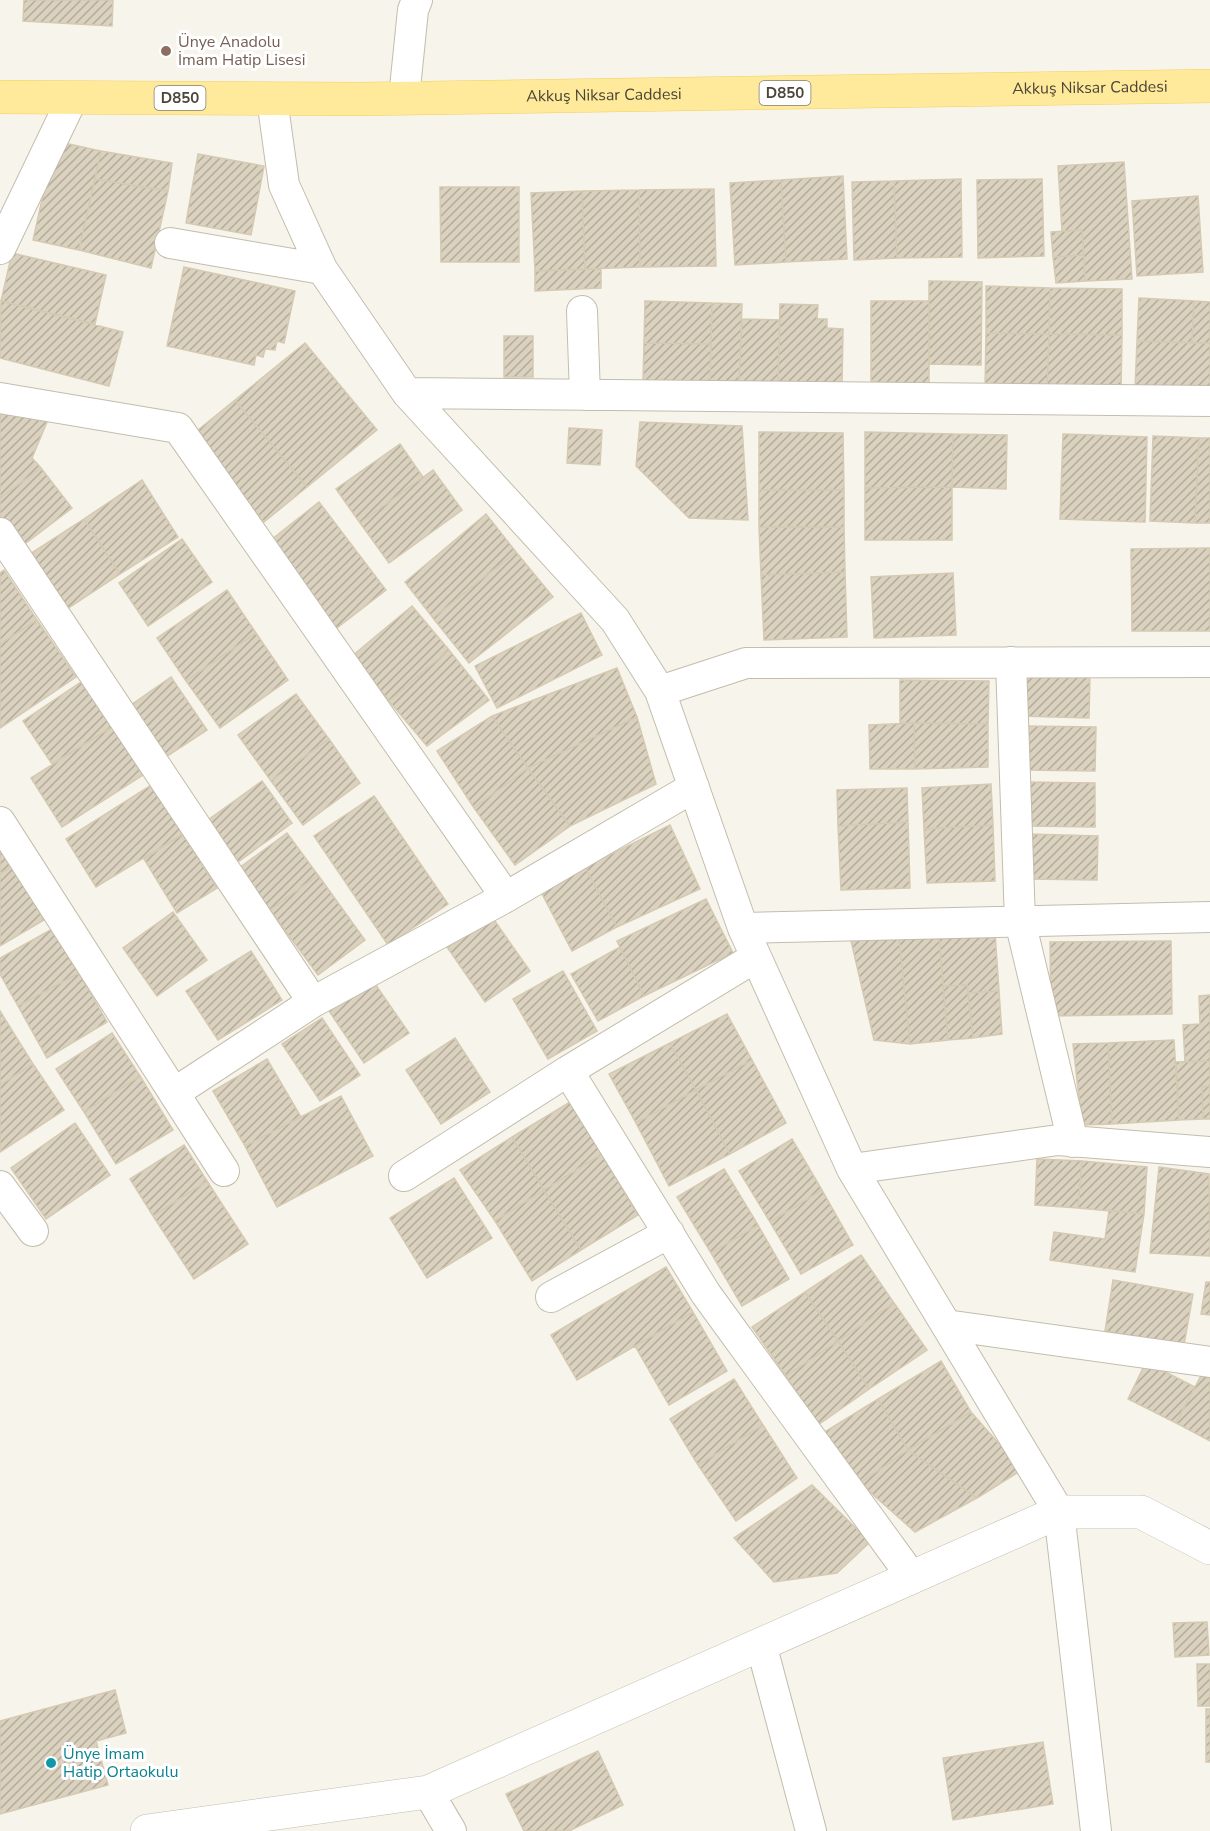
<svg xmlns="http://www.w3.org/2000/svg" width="1210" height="1831" font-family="'Nunito Sans',sans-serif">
	<defs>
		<pattern id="building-hatch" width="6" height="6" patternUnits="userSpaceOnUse" patternTransform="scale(1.5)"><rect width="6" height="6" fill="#dad1bf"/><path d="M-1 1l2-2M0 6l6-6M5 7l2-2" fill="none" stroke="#b3ab9c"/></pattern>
	</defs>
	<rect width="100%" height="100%" fill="#f7f4eb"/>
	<path fill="url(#building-hatch)" stroke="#d5cab1" stroke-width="1.5" d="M24,0H113L112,26L23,21Z
		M55,141L101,151L79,250L33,240Z
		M101,151L172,163L168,191L95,179Z
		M198,154L264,166L251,235L186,223Z
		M1124,162L1132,279L1085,281L1082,230L1062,231L1058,166Z
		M843,176L847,259L786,262L781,180Z
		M95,179L168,191L151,268L79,250Z
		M961,179L962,257L897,258L894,181Z
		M1042,179L1044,256L978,258L977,180Z
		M781,180L786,262L735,265L730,183Z
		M894,181L897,258L854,260L852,182Z
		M440,187H519V262H441Z
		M714,189L716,266L640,267L639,190Z
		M639,190L640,267L585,269L582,191Z
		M582,191L585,269L535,271L531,193Z
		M1198,196L1203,272L1137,276L1132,201Z
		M1082,230L1084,255L1053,257L1051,232Z
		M12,253L106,275L95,324L1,301Z
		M1084,255L1085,281L1056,283L1053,257Z
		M184,267L295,291L284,343L277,341L275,350L265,349L263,357L256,355L254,365L167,346Z
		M601,269V288L535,291V271Z
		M929,281L982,282L981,365L929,364Z
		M986,286L1050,288L1049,334L986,333Z
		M1050,288L1122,289V335L1049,334Z
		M1139,298L1194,301L1192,343L1137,341Z
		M1,301L123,332L109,386L0,358Z
		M645,301L712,303L711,344L644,343Z
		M871,301H929V384L871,383Z
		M1194,301L1210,302V343H1192Z
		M712,303L742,304L739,384L710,383Z
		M780,304L818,305L817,319H827V328L843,329L842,386L778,384Z
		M742,319L780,320L778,384H739Z
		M986,333L1049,334L1047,389H985Z
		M1049,334L1122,335L1121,391L1047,389Z
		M504,336H533V377H504Z
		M1137,341L1210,343V392L1135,389Z
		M305,343L377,430L307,487L235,400Z
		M644,343L711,344L710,383L643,382Z
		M235,400L307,487L264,522L193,434Z
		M0,412L47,422L32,458L41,468L0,498Z
		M640,422L742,426L748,520L689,518L636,466Z
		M569,428L602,430L600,465L567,463Z
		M759,432L843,433L844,490H759Z
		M865,432L953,434L952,487L865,488Z
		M953,434L1007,435L1006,489L952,487Z
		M1063,434L1147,437L1145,522L1060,519Z
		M1153,436L1199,438L1195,523L1150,521Z
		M1199,438H1210V523H1195Z
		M400,444L423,477L360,523L336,489Z
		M41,468L72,508L18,549L0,526V498Z
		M433,470L462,510L389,563L360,523Z
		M142,480L178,537L120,574L84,519Z
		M952,487V540H865V488Z
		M759,490H844V527H759Z
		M319,502L386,590L333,631L266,544Z
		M486,514L516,552L433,618L405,582Z
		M84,519L120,574L67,609L30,554Z
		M759,527H844L845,572L761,575Z
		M182,539L212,582L148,626L119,583Z
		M1210,548V631H1132L1131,549Z
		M516,552L553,597L469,663L433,618Z
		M4,570L37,620L0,644V573Z
		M845,572L847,637L764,640L761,575Z
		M953,573L956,635L874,638L871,577Z
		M227,590L256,633L186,681L157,638Z
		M412,606L449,650L389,701L352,656Z
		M581,613L602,655L497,708L475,666Z
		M37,620L76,677L0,728V644Z
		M256,633L288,680L220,728L186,681Z
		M449,650L489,700L427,746L389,701Z
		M617,668L637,717L528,768L492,716Z
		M1020,672L1090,674L1089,718L1020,716Z
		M171,677L207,730L166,757L131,705Z
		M900,680L989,681L988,724L900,723Z
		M81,682L112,727L52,764L23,721Z
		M296,694L329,739L271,781L238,735Z
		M492,716L528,768L474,808L437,751Z
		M637,717L656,784L570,826L528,768Z
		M914,723L988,724V767L915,769Z
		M914,723L915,769H870L869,725Z
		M1026,726L1096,727L1095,771L1025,770Z
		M112,727L143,775L62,827L31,778Z
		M329,739L360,783L303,825L271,781Z
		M528,768L570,826L515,865L474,808Z
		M262,781L292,823L238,862L208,820Z
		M1026,782L1095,783V827L1025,826Z
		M153,784L183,834L96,887L66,839Z
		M991,784L993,825L924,829L922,788Z
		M907,788L908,822L838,826L837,790Z
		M374,796L448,904L388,945L314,836Z
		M908,822L910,888L841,890L838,826Z
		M670,825L700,889L617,927L585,867Z
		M993,825L995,881L927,883L924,829Z
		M287,833L318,875L270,910L239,868Z
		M183,834L217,888L177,913L144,859Z
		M1029,834L1098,836L1097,880L1028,879Z
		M0,848L12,866L0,874Z
		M12,866L44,920L0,946V874Z
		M585,867L617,927L572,951L540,890Z
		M318,875L365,940L318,975L270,910Z
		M706,899L733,953L644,996L617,941Z
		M173,912L207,960L157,996L123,948Z
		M492,917L530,971L485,1002L447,947Z
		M54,928L79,973L18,1006L0,974V958Z
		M849,932L899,938L910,1044L874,1040Z
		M995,933L999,991L968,993L967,985L943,986L939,937Z
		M939,937L948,1040L910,1044L899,938Z
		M1171,941L1172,1014L1051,1016L1050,942Z
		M620,947L644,996L598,1021L571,974Z
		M251,951L282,1000L218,1040L186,991Z
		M563,971L597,1031L548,1059L513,999Z
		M79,973L107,1022L47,1058L18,1006Z
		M371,978L409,1033L364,1063L327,1008Z
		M967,985L973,1038L948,1040L943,986Z
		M999,991L1002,1034L973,1038L968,993Z
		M1210,995V1061L1185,1062L1183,1025L1200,1024L1199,996Z
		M0,1011L33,1064L0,1085Z
		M727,1014L752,1060L696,1090L670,1043Z
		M322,1018L360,1075L320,1101L282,1044Z
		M112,1033L140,1076L84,1112L56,1069Z
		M455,1038L490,1092L441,1124L406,1070Z
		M1174,1040L1179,1120L1112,1124L1108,1043Z
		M670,1043L696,1090L636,1123L609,1074Z
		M1108,1043L1112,1124L1082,1125L1073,1044Z
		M267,1059L301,1117L245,1146L213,1091Z
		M752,1060L786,1123L730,1154L696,1090Z
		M1210,1061V1086L1202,1087L1203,1119L1179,1120L1176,1062Z
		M33,1064L64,1110L0,1152V1085Z
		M140,1076L173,1130L116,1164L84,1112Z
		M1210,1086V1119H1203L1202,1087Z
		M696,1090L730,1154L669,1186L636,1123Z
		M341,1096L373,1156L277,1207L245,1146Z
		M570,1102L602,1154L544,1190L512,1137Z
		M75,1123L110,1175L46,1219L11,1168Z
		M512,1137L544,1190L495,1221L460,1170Z
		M792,1139L822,1190L770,1222L739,1171Z
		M184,1145L207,1181L153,1216L130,1179Z
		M602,1154L638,1215L581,1250L544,1190Z
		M1037,1159L1082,1161L1078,1208L1035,1205Z
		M1082,1161L1147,1167L1144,1214L1078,1208Z
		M1159,1167L1209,1174L1210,1256L1150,1253Z
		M724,1169L758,1225L711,1253L677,1197Z
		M454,1178L492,1238L427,1278L390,1218Z
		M207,1181L248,1244L194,1279L153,1216Z
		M544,1190L581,1250L532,1281L495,1221Z
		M822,1190L853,1245L801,1274L770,1222Z
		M1109,1210L1144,1214L1135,1272L1050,1260L1054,1232L1105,1239Z
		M758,1225L789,1279L742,1306L711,1253Z
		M861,1255L894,1303L838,1341L805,1292Z
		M666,1267L693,1312L577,1380L551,1335Z
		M1113,1280L1193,1294L1184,1345L1105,1331Z
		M1206,1282H1210V1315L1201,1314Z
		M805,1292L838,1341L786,1376L752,1327Z
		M894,1303L927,1350L869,1389L838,1341Z
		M693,1312L727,1371L669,1405L635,1346Z
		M838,1341L869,1389L818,1425L786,1376Z
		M941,1361L971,1412L908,1450L878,1399Z
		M1146,1362L1195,1387L1176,1423L1128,1399Z
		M1203,1372L1210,1375V1441L1176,1423Z
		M734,1379L763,1425L698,1465L670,1419Z
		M878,1399L908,1450L860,1483L823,1433Z
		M971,1412L1022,1470L977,1498L908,1450Z
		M763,1425L797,1478L736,1521L698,1465Z
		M908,1450L977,1498L915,1532L860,1483Z
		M812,1485L870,1542L837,1573L774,1582L734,1538Z
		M1207,1622L1209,1655L1175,1657L1173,1623Z
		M1197,1664H1210V1706H1198Z
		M115,1690L126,1733L96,1741L108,1785L0,1814V1721Z
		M1206,1709H1210V1762H1206Z
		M1043,1742L1053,1804L953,1820L943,1758Z
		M598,1751L623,1805L569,1831H524L506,1794Z"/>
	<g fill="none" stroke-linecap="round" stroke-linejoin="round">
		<defs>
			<path id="minor" d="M404,98L413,10L417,0
				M272,99L284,185L322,269L407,393L615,620L660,691L743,928L852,1169L1059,1512L1096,1831
				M170,243L322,269
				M0,249L73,97
				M582,311L585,395
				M407,393L1210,401
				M0,398L178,428L506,897
				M0,533L313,1002L174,1093
				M1011,662L1020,921L1073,1142
				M660,691L746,663L1210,662
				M0,822L224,1171
				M743,928L1210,917
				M313,1002L506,897L694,787
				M568,1071L706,1294L912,1577
				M852,1169L1058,1140L1210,1152
				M404,1176L568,1071L756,957
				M0,1186L33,1231
				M551,1297L669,1233
				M946,1325L1210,1362
				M761,1644L811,1831
				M428,1792L451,1831"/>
			<path id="tertiary" d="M147,1831L428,1792L1059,1512H1141L1210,1548"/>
			<g id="primary">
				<path id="s1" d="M0,97L360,99L1210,86"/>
			</g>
		</defs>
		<use href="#minor" stroke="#c4bdac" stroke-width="32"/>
		<use href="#tertiary" stroke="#c4bdac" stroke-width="34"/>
		<use href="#primary" stroke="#f1d05f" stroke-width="34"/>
		<use href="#minor" stroke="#fff" stroke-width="30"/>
		<use href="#tertiary" stroke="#fff" stroke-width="33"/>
		<use href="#primary" stroke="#ffea9b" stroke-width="33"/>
	</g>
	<circle fill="#8d6e63" stroke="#fff" stroke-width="2" cx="166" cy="51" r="6"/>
	<circle fill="#0f9aa8" stroke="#fff" stroke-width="2" cx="51" cy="1763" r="6"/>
	<g text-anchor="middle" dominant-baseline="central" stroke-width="6" stroke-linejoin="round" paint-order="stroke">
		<g fill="#fff" stroke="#827e73" stroke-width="1.5">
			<rect x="759.5" y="81" width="51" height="24" rx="4.5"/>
			<rect x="154.5" y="86" width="51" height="24" rx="4.5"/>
		</g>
		<g font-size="15" font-weight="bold" fill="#4c4637">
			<text x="785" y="93">D850</text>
			<text x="180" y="98">D850</text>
		</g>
		<g font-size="16" fill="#785e54" stroke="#fff" text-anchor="start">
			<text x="178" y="42">Ünye Anadolu<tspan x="178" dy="18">İmam Hatip Lisesi</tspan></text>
		</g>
		<g font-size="16" fill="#4c4637" stroke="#fff">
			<text stroke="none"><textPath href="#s1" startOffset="1090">Akkuş Niksar Caddesi</textPath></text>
			<text stroke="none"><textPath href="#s1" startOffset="604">Akkuş Niksar Caddesi</textPath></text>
		</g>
		<g font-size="16" fill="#0d838f" stroke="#fff" text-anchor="start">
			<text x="63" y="1754">Ünye İmam<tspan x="63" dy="18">Hatip Ortaokulu</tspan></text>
		</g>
	</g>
</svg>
